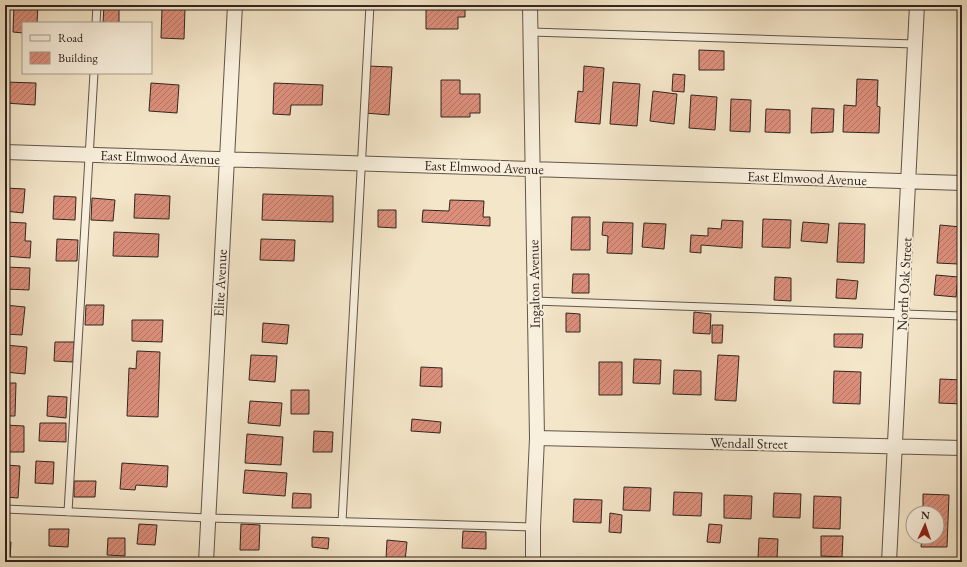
<svg xmlns="http://www.w3.org/2000/svg" width="967" height="567" font-family="'EB Garamond',serif">
	<defs>
		<pattern id="building-hatch" width="6" height="6" patternUnits="userSpaceOnUse"><rect width="6" height="6" fill="#dc8f7b"/><path d="M-1 1l2-2M0 6l6-6M5 7l2-2" fill="none" stroke="#b37564"/></pattern>
	</defs>
	<rect width="100%" height="100%" fill="#f4e6c9"/>
	<filter id="stains"><feTurbulence type="fractalNoise" baseFrequency=".005" numOctaves="4"/><feColorMatrix values="0 0 0 0 .2 0 0 0 0 .09 0 0 0 0 .02 0 0 0 .5 -.17"/></filter>
	<radialGradient id="worn" r=".72"><stop offset=".6" stop-color="#630" stop-opacity="0"/><stop offset="1" stop-color="#630" stop-opacity=".3"/></radialGradient>
	<path fill="url(#building-hatch)" stroke="#312520" d="M14,5H38L37,23H23V33L13,32Z
		M104,5H119V23H103Z
		M426,5H465V17H458V29H426Z
		M162,8L185,9L184,39L161,38Z
		M699,50L724,51V70H699Z
		M368,66L392,67L389,115L365,113Z
		M584,66L604,68L600,124L575,122L578,91L583,92Z
		M673,74L685,75L684,92L672,91Z
		M857,79L878,80L877,106L880,107L879,133L843,132L844,105L856,106Z
		M441,80H460V94H480V113H470V117H441Z
		M5,82L36,83L35,105L5,103Z
		M613,82L640,84L637,126L610,124Z
		M151,83L179,85L177,113L149,111Z
		M274,83L323,85L322,105H291L290,115L273,114Z
		M653,91L677,94L674,124L650,121Z
		M691,95L717,97L715,130L689,128Z
		M731,99L751,100L750,132L730,131Z
		M812,108L834,109L833,132L811,133Z
		M766,109L790,110V133L765,132Z
		M5,188L25,189L23,213L5,211Z
		M135,194L170,196L169,219L134,218Z
		M263,194L333,196V222L262,220Z
		M54,196L76,197L75,220L53,219Z
		M92,198L115,200L113,221L91,220Z
		M450,200L484,201L483,217H490V226L422,222L423,210L449,211Z
		M378,210H396V228L378,227Z
		M572,217H590V250H571Z
		M763,219L791,220L790,248L762,247Z
		M722,220L743,221L742,248L701,245V253L690,252L691,235L708,236V228L721,229Z
		M5,222L26,223L25,241H31L30,258L5,256Z
		M603,222L633,223L632,254L607,253L608,236L602,235Z
		M803,222L829,224L827,243L801,241Z
		M644,223L666,224L664,249L642,247Z
		M839,223L865,224L864,263L837,262Z
		M940,225L961,227L958,264L937,263Z
		M114,232L159,234L158,257L113,256Z
		M57,239L78,240L77,261H56Z
		M261,239L295,240L294,261L260,260Z
		M5,267L30,268L29,290L5,289Z
		M573,274H589V293H572Z
		M936,275L958,277L956,297L934,295Z
		M775,277L791,278V301L774,300Z
		M837,279L858,281L856,299L836,298Z
		M5,305L25,307L22,335L5,334Z
		M86,305H104L103,325H85Z
		M694,312L711,314L710,334L693,333Z
		M566,313L580,314V332H566Z
		M132,320H163L162,342L132,341Z
		M263,323L289,325L287,344L262,342Z
		M712,325H723L722,343H712Z
		M834,334H863L862,348L834,347Z
		M55,342H74L73,362L54,361Z
		M5,345L27,347L25,374L5,372Z
		M137,351L160,352L158,417L127,416L129,368L136,369Z
		M251,355L277,356L275,382L249,380Z
		M718,355L739,356L736,401L715,400Z
		M634,359L661,360L660,384L633,383Z
		M599,362H622V395H599Z
		M421,367L442,368V387L420,386Z
		M674,370L701,371V395L673,394Z
		M834,371L861,372L860,404L833,403Z
		M940,379L962,380V404L939,403Z
		M5,383H16L15,416H5Z
		M291,390H309V414H291Z
		M48,396L67,397L66,418L47,416Z
		M250,401L282,403L280,426L248,423Z
		M412,419L441,422L440,433L411,431Z
		M40,423H66V442L39,441Z
		M5,425L24,426V452H5Z
		M314,431L333,432L332,452H313Z
		M247,434L283,437L281,465L245,463Z
		M36,461L54,462L53,484L35,483Z
		M122,463L168,466L167,487L136,485L135,490L120,489Z
		M5,465L20,466L18,498L5,497Z
		M245,470L287,473L285,496L243,493Z
		M74,481H96L95,497H74Z
		M624,487L651,488L650,511L623,510Z
		M674,492L702,493L701,516L673,515Z
		M293,493L311,494V508H292Z
		M774,493L801,494L800,518L773,517Z
		M923,494L949,495L947,547H921L922,537H937V513H923Z
		M724,495L752,496L751,519L724,518Z
		M814,496L841,497L840,529L813,528Z
		M574,499L602,500L601,523L573,522Z
		M610,513L622,515L621,533L609,532Z
		M139,524L157,525L155,545L137,544Z
		M241,524L260,525L259,550H240Z
		M709,524L722,525L720,543L707,542Z
		M49,529H69L68,547L49,546Z
		M463,531L486,532V549L462,548Z
		M821,536H843L842,557L821,556Z
		M312,537L329,538L328,549L312,547Z
		M108,538H125V556L107,555Z
		M759,538L778,539L777,559L758,558Z
		M387,540L407,542L405,561L386,559Z
		M5,542H11L10,559H5Z"/>
	<g fill="none" stroke-linecap="round" stroke-linejoin="round">
		<defs>
			<path id="service" d="M96,23L97,5
				M531,32L915,44
				M534,301L962,316
				M5,509L208,518L533,527
				M68,512L94,73
				M342,522L370,5"/>
			<path id="minor" d="M530,5L537,438L533,527V562
				M5,152L962,183
				M537,438L962,448
				M206,562L235,5
				M889,562L917,5"/>
		</defs>
		<use href="#service" stroke="#62554a" stroke-width="9"/>
		<use href="#minor" stroke="#62554a" stroke-width="16"/>
		<use href="#service" stroke="#f8efdc" stroke-width="7"/>
		<use href="#minor" stroke="#f8efdc" stroke-width="14"/>
	</g>
	<g text-anchor="middle" dominant-baseline="central" stroke-width="4" stroke-linejoin="round" paint-order="stroke">
		<g font-size="14" fill="#312520" stroke="#f8efdc">
			<text transform="translate(160 157) rotate(2)">East Elmwood Avenue</text>
			<text transform="translate(484 167) rotate(2)">East Elmwood Avenue</text>
			<text transform="translate(807 178) rotate(2)">East Elmwood Avenue</text>
			<text transform="translate(220 283) rotate(-87)">Elite Avenue</text>
			<text transform="translate(534 284) rotate(-91)">Ingalton Avenue</text>
			<text transform="translate(904 284) rotate(-87)">North Oak Street</text>
			<text transform="translate(749 443) rotate(1)">Wendall Street</text>
		</g>
	</g>
	<rect width="967" height="567" fill="none" stroke="#f4e6c9" stroke-width="20"/>
	<rect x="6" y="6" width="955" height="555" fill="none" stroke="#312520" stroke-width="2"/>
	<rect x="10" y="10" width="947" height="547" fill="none" stroke="#312520"/>
	<rect x="22" y="22" width="130" height="52" fill="#f8efdc" stroke="#a89e91"/>
	<rect x="30" y="35" width="20" height="6" fill="#f8efdc" stroke="#a89e91"/>
	<text x="58" y="42" font-size="12" fill="#312520">Road</text>
	<rect x="30" y="52" width="20" height="12" fill="url(#building-hatch)" stroke="#a89e91"/>
	<text x="58" y="62" font-size="12" fill="#312520">Building</text>
	<g transform="translate(925 525) rotate(3)"><circle r="19" fill="#f8efdc" stroke="#a89e91"/>
	<path d="M0-3L7 15L0 10L-7 15Z" fill="#8f2418"/>
	<text y="-6" font-size="11" font-weight="bold" text-anchor="middle" fill="#312520">N</text>
	</g>
	<rect width="100%" height="100%" filter="url(#stains)"/>
	<rect width="100%" height="100%" fill="url(#worn)"/>
</svg>
